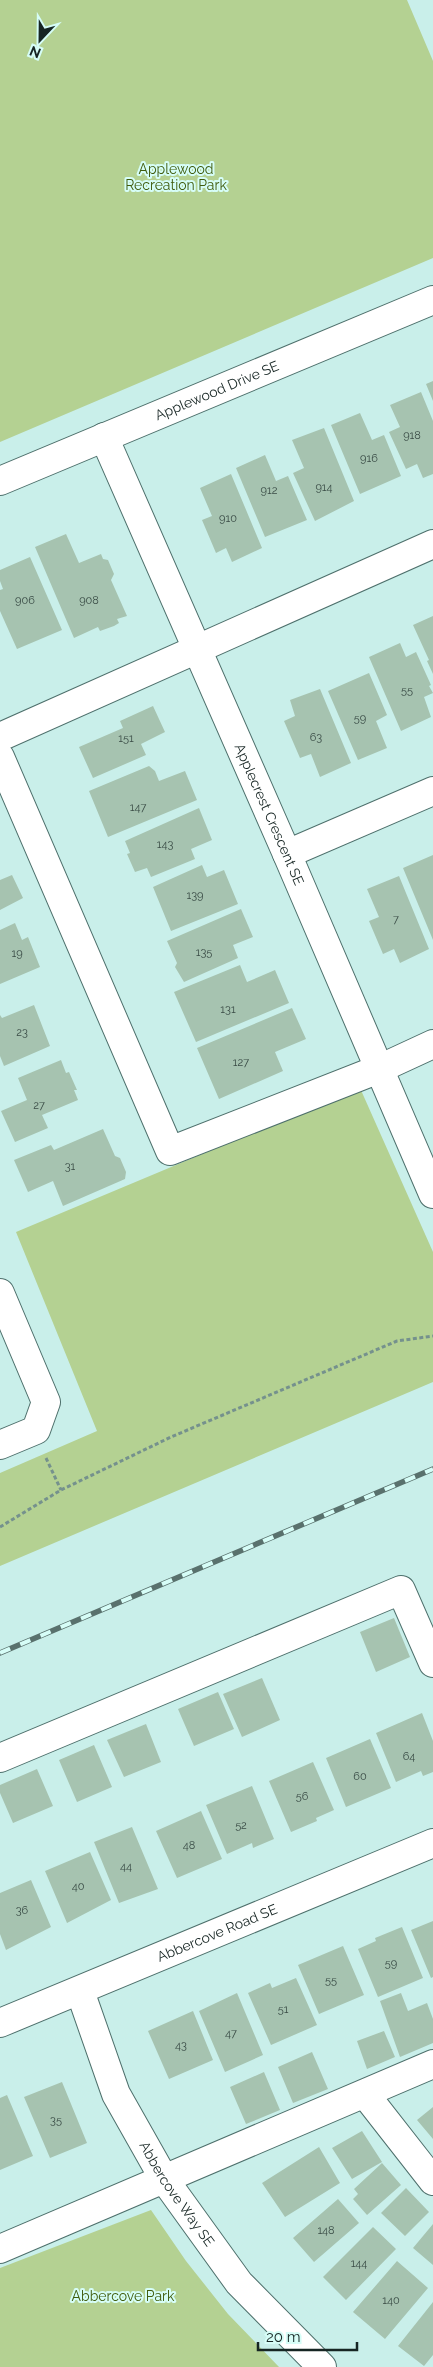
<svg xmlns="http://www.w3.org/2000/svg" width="433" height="2367" font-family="Raleway,sans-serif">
	<rect width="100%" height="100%" fill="#c9efea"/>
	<path fill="#b4d192" d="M0,0H407L433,61V258L0,442Z
		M360,1088L433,1252V1382L0,1566V1473L97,1431L16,1232Z
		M151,2210L186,2261L228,2314L279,2367H0V2268Z"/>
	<path fill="#a6c3b0" d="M433,381V401L426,384Z
		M421,392L433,421V474L423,478L417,464L406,469L389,432L400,427L390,405Z
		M360,413L372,440L384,435L401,476L360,494L331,425Z
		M324,428L354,501L315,521L293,473L304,468L292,440Z
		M265,455L276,481L288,476L307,520L265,537L236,468Z
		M231,474L262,548L232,562L226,548L216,553L202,520L212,516L200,488Z
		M66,534L79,563L101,554L103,559L108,560L114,574L111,580L127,616L117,619L119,623L114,626L100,631L98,627L74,638L35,547Z
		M30,557L62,630L17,649L0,611V590L3,589L0,581V570Z
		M433,616V674L427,661L429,660L413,625Z
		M400,643L406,657L416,652L431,685L429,686L433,693L424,697L431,717L401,731L369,657Z
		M369,673L387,715L376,721L387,748L358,760L328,691Z
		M320,689L351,763L320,777L311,754L300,758L284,721L295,716L290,700Z
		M153,706L165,732L141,744L146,755L93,778L79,747L123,728L120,721Z
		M149,766L155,771L159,781L185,771L197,800L108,837L89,791Z
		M199,808L212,840L191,849L195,859L151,877L147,868L135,872L127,854L130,853L125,841Z
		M433,855V940L403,868Z
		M202,865L207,877L224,870L238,904L171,931L153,887Z
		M12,875L23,898L0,910V880Z
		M399,876L429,949L400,963L394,949L383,954L369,921L379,917L367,889Z
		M241,909L253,937L233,945L238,958L184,982L175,967L177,963L167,941Z
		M15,923L22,940L28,937L40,967L0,984V930Z
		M240,965L247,982L275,970L289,1003L196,1042L174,992Z
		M34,1005L50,1046L4,1066L0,1056V1015L2,1018Z
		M292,1008L306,1039L275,1052L283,1071L219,1099L197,1048Z
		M61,1060L66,1073L69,1072L77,1090H74L78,1100L42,1115L48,1128L15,1142L1,1111L27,1100L18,1078Z
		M103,1129L115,1156L120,1158L126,1172L125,1179L63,1206L53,1181L28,1192L14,1160L51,1145L54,1150Z
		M394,1618L410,1657L376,1672L360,1632Z
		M262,1678L280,1720L242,1737L223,1694Z
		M218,1692L234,1729L194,1746L178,1709Z
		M422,1713L433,1741V1772L423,1776L421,1771L396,1782L376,1733Z
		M146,1724L161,1762L124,1777L107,1740Z
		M370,1739L391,1788L346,1807L326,1758Z
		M94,1745L112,1787L77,1802L59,1760Z
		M313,1762L334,1810L316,1818L317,1821L291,1832L269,1781Z
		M37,1769L53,1806L13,1823L0,1793V1785Z
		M252,1786L274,1839L253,1848L252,1843L227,1854L206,1805Z
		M201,1811L222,1859L177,1878L156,1831Z
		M132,1827L158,1889L119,1903L94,1842Z
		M90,1852L111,1900L67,1923L45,1871Z
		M31,1880L51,1927L6,1950L0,1934V1893Z
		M433,1921V1977L431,1978L411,1930Z
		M402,1927L423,1978L378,1997L358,1949L376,1941L375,1938Z
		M343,1946L364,1995L319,2014L298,1965Z
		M296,1978L317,2025L271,2045L248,1993L270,1983L272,1988Z
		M237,1993L263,2055L225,2072L199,2011Z
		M401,1993L408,2011L427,2003L433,2019V2043L400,2057L380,2001Z
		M193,2011L213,2060L169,2079L148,2031Z
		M384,2031L395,2057L367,2069L357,2041Z
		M312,2052L328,2089L293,2103L278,2067Z
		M264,2072L280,2110L246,2124L230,2087Z
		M62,2082L87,2143L50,2158L24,2097Z
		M7,2095L33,2156L0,2170V2098Z
		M433,2107V2139L417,2120Z
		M362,2131L382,2162L352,2179L332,2148Z
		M319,2147L340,2183L285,2217L262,2183Z
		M382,2163L401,2185L367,2215L353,2199L358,2194L354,2189Z
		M406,2188L429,2212L405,2236L381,2213Z
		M338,2199L359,2223L314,2262L293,2238Z
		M433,2224V2265L413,2248Z
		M373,2227L396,2249L346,2300L323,2277Z
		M397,2261L428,2288L385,2339L353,2312Z
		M433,2302V2355L424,2366L398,2346Z"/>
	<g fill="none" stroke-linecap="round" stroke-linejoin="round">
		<defs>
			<g id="minor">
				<path id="s1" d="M104,437L287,854L433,1194"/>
				<path id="s2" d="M0,481L433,300"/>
				<path d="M0,737L433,544"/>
				<path d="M0,757L170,1151L379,1069L433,1044"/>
				<path d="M287,854L433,791"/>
				<path d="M0,1293L46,1402L36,1430L0,1445"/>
				<path d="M0,1758L401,1590L433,1663"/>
				<path id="s3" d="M80,1991L116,2094L164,2179L239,2283L322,2367"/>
				<path id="s4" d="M0,2023L433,1843"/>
				<path d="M365,2094L433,2181"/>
				<path d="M0,2249L433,2064"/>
			</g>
		</defs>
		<use href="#minor" stroke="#4e706c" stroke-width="30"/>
		<path stroke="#75918d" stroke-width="3" stroke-dasharray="4 2.5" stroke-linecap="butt" d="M46,1458L61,1490
			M0,1527L61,1490L171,1437L397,1341L433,1336"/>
		<use href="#minor" stroke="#fff" stroke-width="28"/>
		<defs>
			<path id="rail" d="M0,1653L433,1469"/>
		</defs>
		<use href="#rail" stroke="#59716d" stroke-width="5.5"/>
		<use href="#rail" stroke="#d6fdf7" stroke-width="4" stroke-dasharray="11" stroke-linecap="butt"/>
	</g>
	<g text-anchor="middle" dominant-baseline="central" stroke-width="4" stroke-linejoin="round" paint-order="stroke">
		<g font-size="11" fill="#3a4c46">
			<text x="412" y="435">918</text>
			<text x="369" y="458">916</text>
			<text x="324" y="487">914</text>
			<text x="269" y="490">912</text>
			<text x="228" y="518">910</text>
			<text x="25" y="600">906</text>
			<text x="89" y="600">908</text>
			<text x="407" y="690">55</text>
			<text x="360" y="718">59</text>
			<text x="316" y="737">63</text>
			<text x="126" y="738">151</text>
			<text x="138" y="807">147</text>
			<text x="165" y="844">143</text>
			<text x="195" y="895">139</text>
			<text x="396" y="919">7</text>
			<text x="204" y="952">135</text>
			<text x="17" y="953">19</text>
			<text x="228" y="1009">131</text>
			<text x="22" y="1032">23</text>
			<text x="241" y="1062">127</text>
			<text x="39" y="1105">27</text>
			<text x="70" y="1166">31</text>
			<text x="409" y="1756">64</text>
			<text x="360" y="1776">60</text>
			<text x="302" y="1796">56</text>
			<text x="241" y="1825">52</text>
			<text x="189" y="1845">48</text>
			<text x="126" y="1866">44</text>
			<text x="78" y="1886">40</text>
			<text x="22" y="1910">36</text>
			<text x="391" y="1963">59</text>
			<text x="331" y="1980">55</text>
			<text x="283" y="2009">51</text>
			<text x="231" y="2033">47</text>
			<text x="181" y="2045">43</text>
			<text x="56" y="2120">35</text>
			<text x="326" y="2230">148</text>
			<text x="359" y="2263">144</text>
			<text x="391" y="2300">140</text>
		</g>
		<g font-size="14" fill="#3f5b0b" stroke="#d6fdf7">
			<text x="176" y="169">Applewood<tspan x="176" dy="16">Recreation Park</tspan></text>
			<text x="123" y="2296">Abbercove Park</text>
		</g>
		<g font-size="14" fill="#162523" stroke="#d6fdf7">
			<text stroke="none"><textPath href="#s2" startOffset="235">Applewood Drive SE</textPath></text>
			<text stroke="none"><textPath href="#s1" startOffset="412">Applecrest Crescent SE</textPath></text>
			<text stroke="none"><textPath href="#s4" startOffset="235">Abbercove Road SE</textPath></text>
			<text stroke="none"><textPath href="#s3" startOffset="226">Abbercove Way SE</textPath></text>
		</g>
	</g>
	<g transform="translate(40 40) rotate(202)" stroke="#d6fdf7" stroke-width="4" paint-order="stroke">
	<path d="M0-4L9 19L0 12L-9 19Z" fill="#162523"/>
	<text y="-8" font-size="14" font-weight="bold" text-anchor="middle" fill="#162523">N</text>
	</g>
	<path d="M258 2342v8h99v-8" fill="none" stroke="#162523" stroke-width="2.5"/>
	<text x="266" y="2342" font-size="15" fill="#162523" stroke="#d6fdf7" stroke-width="4" paint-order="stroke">20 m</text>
</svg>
